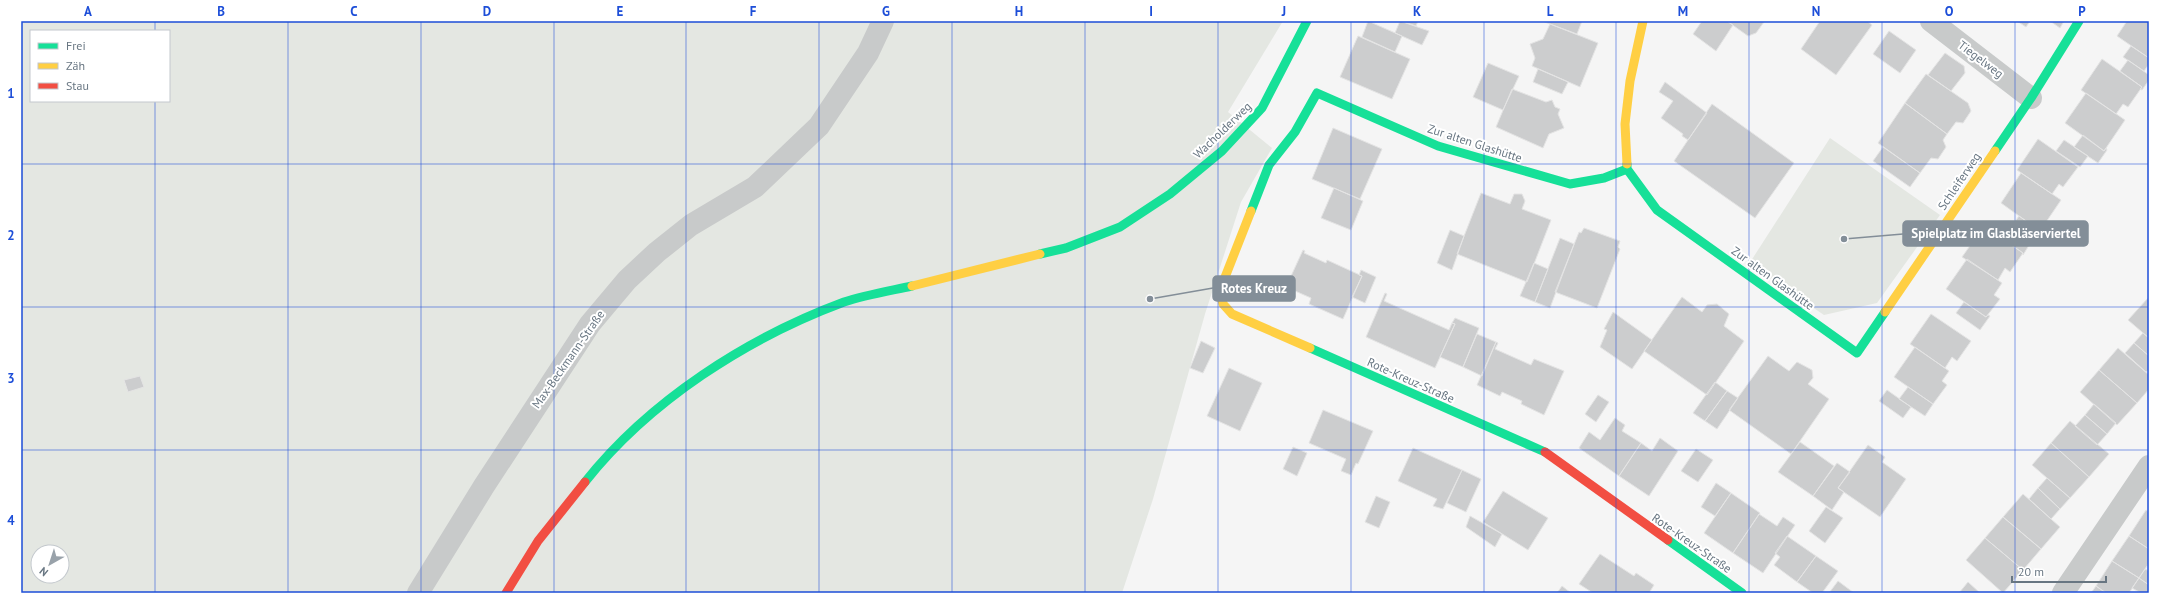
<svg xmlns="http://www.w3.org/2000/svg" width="2170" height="614" font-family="'PT Sans',sans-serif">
	<rect width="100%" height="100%" fill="#f5f5f5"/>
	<path fill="#e4e7e2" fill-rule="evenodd" d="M21,21H1283L1228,112L1272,148L1241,202L1205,314L1153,499L1122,593H21ZM31,31H169V101H31ZM38,552H62V576H38Z
		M1830,138L1940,215L1877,303L1824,315L1749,264Z"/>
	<path fill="#cccdce" stroke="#e4e4e4" d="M1368,21L1402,36L1395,52L1362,37Z
		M1400,21L1429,31L1422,45L1395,33Z
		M1402,21H1418L1416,26Z
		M1542,21H1582L1577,34Z
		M1702,21H1727L1733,25L1716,51L1693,34Z
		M1727,21H1764V22L1756,33L1748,36Z
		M1820,21H1867L1872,25L1836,75L1801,49Z
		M2017,21H2030L2026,27Z
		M2050,21H2064L2060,28Z
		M2127,21H2149V58L2117,36Z
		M1550,24L1598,43L1580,87L1532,66L1535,58L1530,44L1543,39Z
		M1889,31L1916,50L1900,73L1873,54Z
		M1358,36L1410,59L1392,99L1340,77Z
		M2131,46L2149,58V64L2144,71L2123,57Z
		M1945,53L1964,66L1965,73L1951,91L1928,75Z
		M2102,59L2142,87L2128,107L2123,104L2116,114L2081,90Z
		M2128,60L2149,75V80L2142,90L2140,89L2142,87L2120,71Z
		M1488,63L1519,76L1503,110L1473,97Z
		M1538,69L1568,82L1562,94L1533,82Z
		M1926,74L1968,103L1971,111L1963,123L1956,122L1947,134L1905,103Z
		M1665,82L1707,113L1688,140L1682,136L1683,134L1661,118L1673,101L1659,92Z
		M1512,89L1546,102L1552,100L1555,107L1560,109L1558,114L1564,128L1549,134L1543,148L1496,127Z
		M2086,93L2125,120L2104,151L2065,123Z
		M1905,103L1947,134L1943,140L1946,147L1938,159L1931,158L1920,173L1878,143Z
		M1712,104L1794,163L1755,218L1674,161Z
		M1333,128L1382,149L1360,199L1312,179Z
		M2083,135L2104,151L2106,148L2107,150L2098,163L2074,147Z
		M2038,139L2078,167L2063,187L2059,184L2052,194L2017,170Z
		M2064,140L2088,156L2080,167L2056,151Z
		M1883,147L1920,173L1910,187L1873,161Z
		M2021,173L2061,200L2040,231L2001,203Z
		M1334,188L1363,201L1351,230L1321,218Z
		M1481,193L1510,204L1514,194H1522L1525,201L1522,209L1551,220L1527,282L1457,254Z
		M2019,216L2040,231L2043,230L2034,243L2011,227Z
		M1984,226L2023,253L2010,272L2005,268L1998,280L1962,257Z
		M2009,226L2031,242L2023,255V253L2001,238Z
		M1584,228L1620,241L1618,247L1620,249L1597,308L1555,292L1579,232L1581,233Z
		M1450,230L1464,236L1452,270L1437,263Z
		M1560,238L1574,244L1550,308L1535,302Z
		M1303,250L1305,251L1304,253L1326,263L1327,260L1362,276L1343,319L1309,304L1311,298L1286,287Z
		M1967,259L2002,283L1994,295L2000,299L1986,317L1946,289Z
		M1534,263L1548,269L1535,302L1520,296Z
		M1361,270L1376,277L1365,303L1352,297L1362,276L1359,275Z
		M1385,293L1387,294L1384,301L1449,330L1452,323L1455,324L1435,368L1366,337Z
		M1682,297L1702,312L1707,305L1717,304L1729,314L1724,326L1744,341L1707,395L1644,351Z
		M2148,298L2149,299V338L2128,320Z
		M1964,302L1986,317L1988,315L1990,316L1980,330L1956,313Z
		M1613,312L1652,340L1632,369L1600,347L1607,330L1604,329Z
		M1931,314L1971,341L1957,361L1952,357L1945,368L1910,344Z
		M1455,318L1479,328L1463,367L1440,357L1455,324L1452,323Z
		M2143,333L2149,338V356L2134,343Z
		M1477,334L1496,342L1482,376L1463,367Z
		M1201,341L1215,348L1203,373L1190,368Z
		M1496,342L1498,343L1495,349L1531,365L1534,359L1564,371L1544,415L1521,404L1522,401L1502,392L1500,396L1477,385Z
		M2134,343L2149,356V369L2146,372L2125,353Z
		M1915,347L1949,371L1942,381L1947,385L1933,404L1894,377Z
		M2118,348L2149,375V389L2137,403L2099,370Z
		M1768,356L1789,371L1797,362L1812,370L1813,378L1808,384L1829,399L1791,454L1729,410Z
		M1229,368L1262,383L1240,431L1207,416Z
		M2099,370L2137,403L2117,425L2080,392Z
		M140,376L144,387L128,392L124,380Z
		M1715,382L1727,391L1705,421L1693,413Z
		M1908,387L1933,404L1925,416L1899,399Z
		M1887,390L1911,407L1903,418L1879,401Z
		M1727,391L1738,398L1717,429L1705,421Z
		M1598,395L1609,402L1596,422L1585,414Z
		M2094,404L2116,423L2107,434L2085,415Z
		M1323,410L1373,431L1358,464L1356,463L1351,475L1341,471L1346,459L1309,443Z
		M2085,415L2107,434L2097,445L2075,426Z
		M1615,418L1625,425L1622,431L1641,443L1619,476L1579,448L1589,432L1600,440Z
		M2070,421L2109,454L2089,477L2051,443Z
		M1660,438L1678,451L1649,496L1619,476L1641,443L1652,451Z
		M1800,442L1834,466L1813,496L1778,472Z
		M2051,443L2089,477L2070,498L2032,465Z
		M1868,445L1885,457L1882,462L1906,479L1880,517L1838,488Z
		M1293,447L1307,453L1297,476L1283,469Z
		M1413,448L1462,470L1443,509L1433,506L1437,499L1398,481Z
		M1696,449L1713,460L1698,482L1681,471Z
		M1837,463L1850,472L1838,488L1844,492L1832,510L1813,496Z
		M1462,470L1481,479L1466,512L1447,503Z
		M2047,478L2070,498L2060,509L2038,488Z
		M1716,483L1731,493L1715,516L1701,507Z
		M2038,488L2060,509L2051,519L2029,499Z
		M1503,491L1548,518L1528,550L1483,522Z
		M1731,493L1760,513L1733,553L1704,533Z
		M2023,494L2060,527L2041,549L2003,517Z
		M1376,496L1390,502L1379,528L1365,522Z
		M1826,507L1843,518L1825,543L1809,531Z
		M2146,510L2149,512V549L2129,536Z
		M1759,514L1777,526L1783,517L1795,525L1763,573L1733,553Z
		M1470,516L1502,534L1495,547L1466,527Z
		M2003,517L2041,549L2023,570L1985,538Z
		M1787,536L1816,556L1797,582L1774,565L1780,557L1775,553Z
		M2129,536L2149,549V563L2139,578L2112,561Z
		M1985,538L2023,570L2003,593L1966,560Z
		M1600,554L1634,576L1636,573L1654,585L1649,593H1593L1579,584Z
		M1816,556L1838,571L1822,593H1813L1797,582Z
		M2112,561L2139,578L2129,593H2106L2096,586Z
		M2145,569L2149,571V585L2139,578Z
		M2139,578L2149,585V593H2141L2132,588Z
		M1838,581L1854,593H1829Z
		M1968,582L1980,593H1959Z
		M1562,586L1571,593H1557Z
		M2096,586L2106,593H2091Z"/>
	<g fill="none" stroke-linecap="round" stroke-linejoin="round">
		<path stroke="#c8caca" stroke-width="22" d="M1931,21L2031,98
			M418,593L484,486L590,324L627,280L657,252L691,225L755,187L819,126L868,53L883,21
			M2063,593L2149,466"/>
		<path stroke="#16e098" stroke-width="9" d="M1995,151L2031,98L2079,21
			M1627,164V169L1657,210L1857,353L1885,312
			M1251,211L1269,165L1295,132L1317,93L1438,146L1570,184L1604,178L1627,169
			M1040,254L1066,248L1120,227L1170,194L1222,151L1262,108L1307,21
			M1310,348L1545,452
			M585,482C649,401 747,338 844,302C865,295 889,291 912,286
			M1668,540L1742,593"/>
		<path stroke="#ffcf43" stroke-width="9" d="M1627,164L1625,124L1630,81L1643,21
			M1251,211L1220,290L1223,304L1232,314L1310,348
			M912,286L1040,254
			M1885,312L1995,151"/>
		<path stroke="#f24e42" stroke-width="9" d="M1545,452L1668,540
			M506,593L538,541L585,482"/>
	</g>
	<path fill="none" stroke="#1d4ed8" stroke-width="1" stroke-opacity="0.55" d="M155,21V31M288,21V593M421,21V593M554,21V593M686,21V593M819,21V593M952,21V593M1085,21V593M1218,21V593M1351,21V593M1484,21V593M1616,21V593M1749,21V593M1882,21V593M2015,21V593M155,101V593M21,164H2149M21,307H2149M21,450H2149"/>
	<g text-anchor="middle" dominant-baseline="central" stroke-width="4" stroke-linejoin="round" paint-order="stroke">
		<g font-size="12" fill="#687682" stroke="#fff">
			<text transform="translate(1981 59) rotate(37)">Tiegelweg</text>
			<text transform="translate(1222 130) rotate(-44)">Wacholderweg</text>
			<text transform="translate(1475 143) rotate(18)">Zur alten Glashütte</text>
			<text transform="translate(1959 181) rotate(-56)">Schleiferweg</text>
			<text transform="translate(1773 278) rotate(36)">Zur alten Glashütte</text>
			<text transform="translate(568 359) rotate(-55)">Max-Beckmann-Straße</text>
			<text transform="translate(1411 380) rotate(24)">Rote-Kreuz-Straße</text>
			<text transform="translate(1692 543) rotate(35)">Rote-Kreuz-Straße</text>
		</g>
	</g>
	<path fill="none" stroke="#838e98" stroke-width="1.5" d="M1844 239L1903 234M1150 299L1213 288"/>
	<g fill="#838e98" stroke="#fff" stroke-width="1.5">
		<circle cx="1844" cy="239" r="4"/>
		<circle cx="1150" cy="299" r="4"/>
	</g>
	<g fill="#838e98" stroke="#838e98" stroke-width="1.5">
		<rect x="1903" y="221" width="185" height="25" rx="4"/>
		<rect x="1213" y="276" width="82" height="25" rx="4"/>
	</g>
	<g font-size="13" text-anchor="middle" font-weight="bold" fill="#fff">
		<text x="1996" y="238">Spielplatz im Glasbläserviertel</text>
		<text x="1254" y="293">Rotes Kreuz</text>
	</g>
	<rect width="2170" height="614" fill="none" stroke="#ffffff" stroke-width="44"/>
	<rect x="30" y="30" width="140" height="72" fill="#ffffff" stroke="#c3c8cd"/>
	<rect x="38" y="43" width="20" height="6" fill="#16e098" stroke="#c3c8cd"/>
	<text x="66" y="50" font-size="12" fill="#687682">Frei</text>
	<rect x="38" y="63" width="20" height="6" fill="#ffcf43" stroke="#c3c8cd"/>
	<text x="66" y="70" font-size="12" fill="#687682">Zäh</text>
	<rect x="38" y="83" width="20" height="6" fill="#f24e42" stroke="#c3c8cd"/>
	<text x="66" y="90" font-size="12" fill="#687682">Stau</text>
	<g transform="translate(50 564) rotate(219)"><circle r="19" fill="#ffffff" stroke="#c3c8cd"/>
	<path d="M0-3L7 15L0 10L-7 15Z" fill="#99a2aa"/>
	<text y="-6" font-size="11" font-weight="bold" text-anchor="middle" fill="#687682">N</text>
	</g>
	<path d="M2012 576v6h94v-6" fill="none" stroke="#687682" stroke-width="2"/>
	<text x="2018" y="576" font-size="12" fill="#687682" stroke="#ffffff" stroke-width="3" paint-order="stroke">20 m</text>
	<rect x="22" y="22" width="2126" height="570" fill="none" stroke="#1d4ed8" stroke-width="1.5"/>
	<g font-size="13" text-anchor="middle" font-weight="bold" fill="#1d4ed8">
		<text x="88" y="16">A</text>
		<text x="221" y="16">B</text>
		<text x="354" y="16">C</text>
		<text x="487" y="16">D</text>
		<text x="620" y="16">E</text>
		<text x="753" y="16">F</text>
		<text x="886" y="16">G</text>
		<text x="1019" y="16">H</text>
		<text x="1151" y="16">I</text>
		<text x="1284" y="16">J</text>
		<text x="1417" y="16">K</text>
		<text x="1550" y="16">L</text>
		<text x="1683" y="16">M</text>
		<text x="1816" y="16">N</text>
		<text x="1949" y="16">O</text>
		<text x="2082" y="16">P</text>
		<text x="11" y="98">1</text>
		<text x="11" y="240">2</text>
		<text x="11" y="383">3</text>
		<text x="11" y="525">4</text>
	</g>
</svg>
